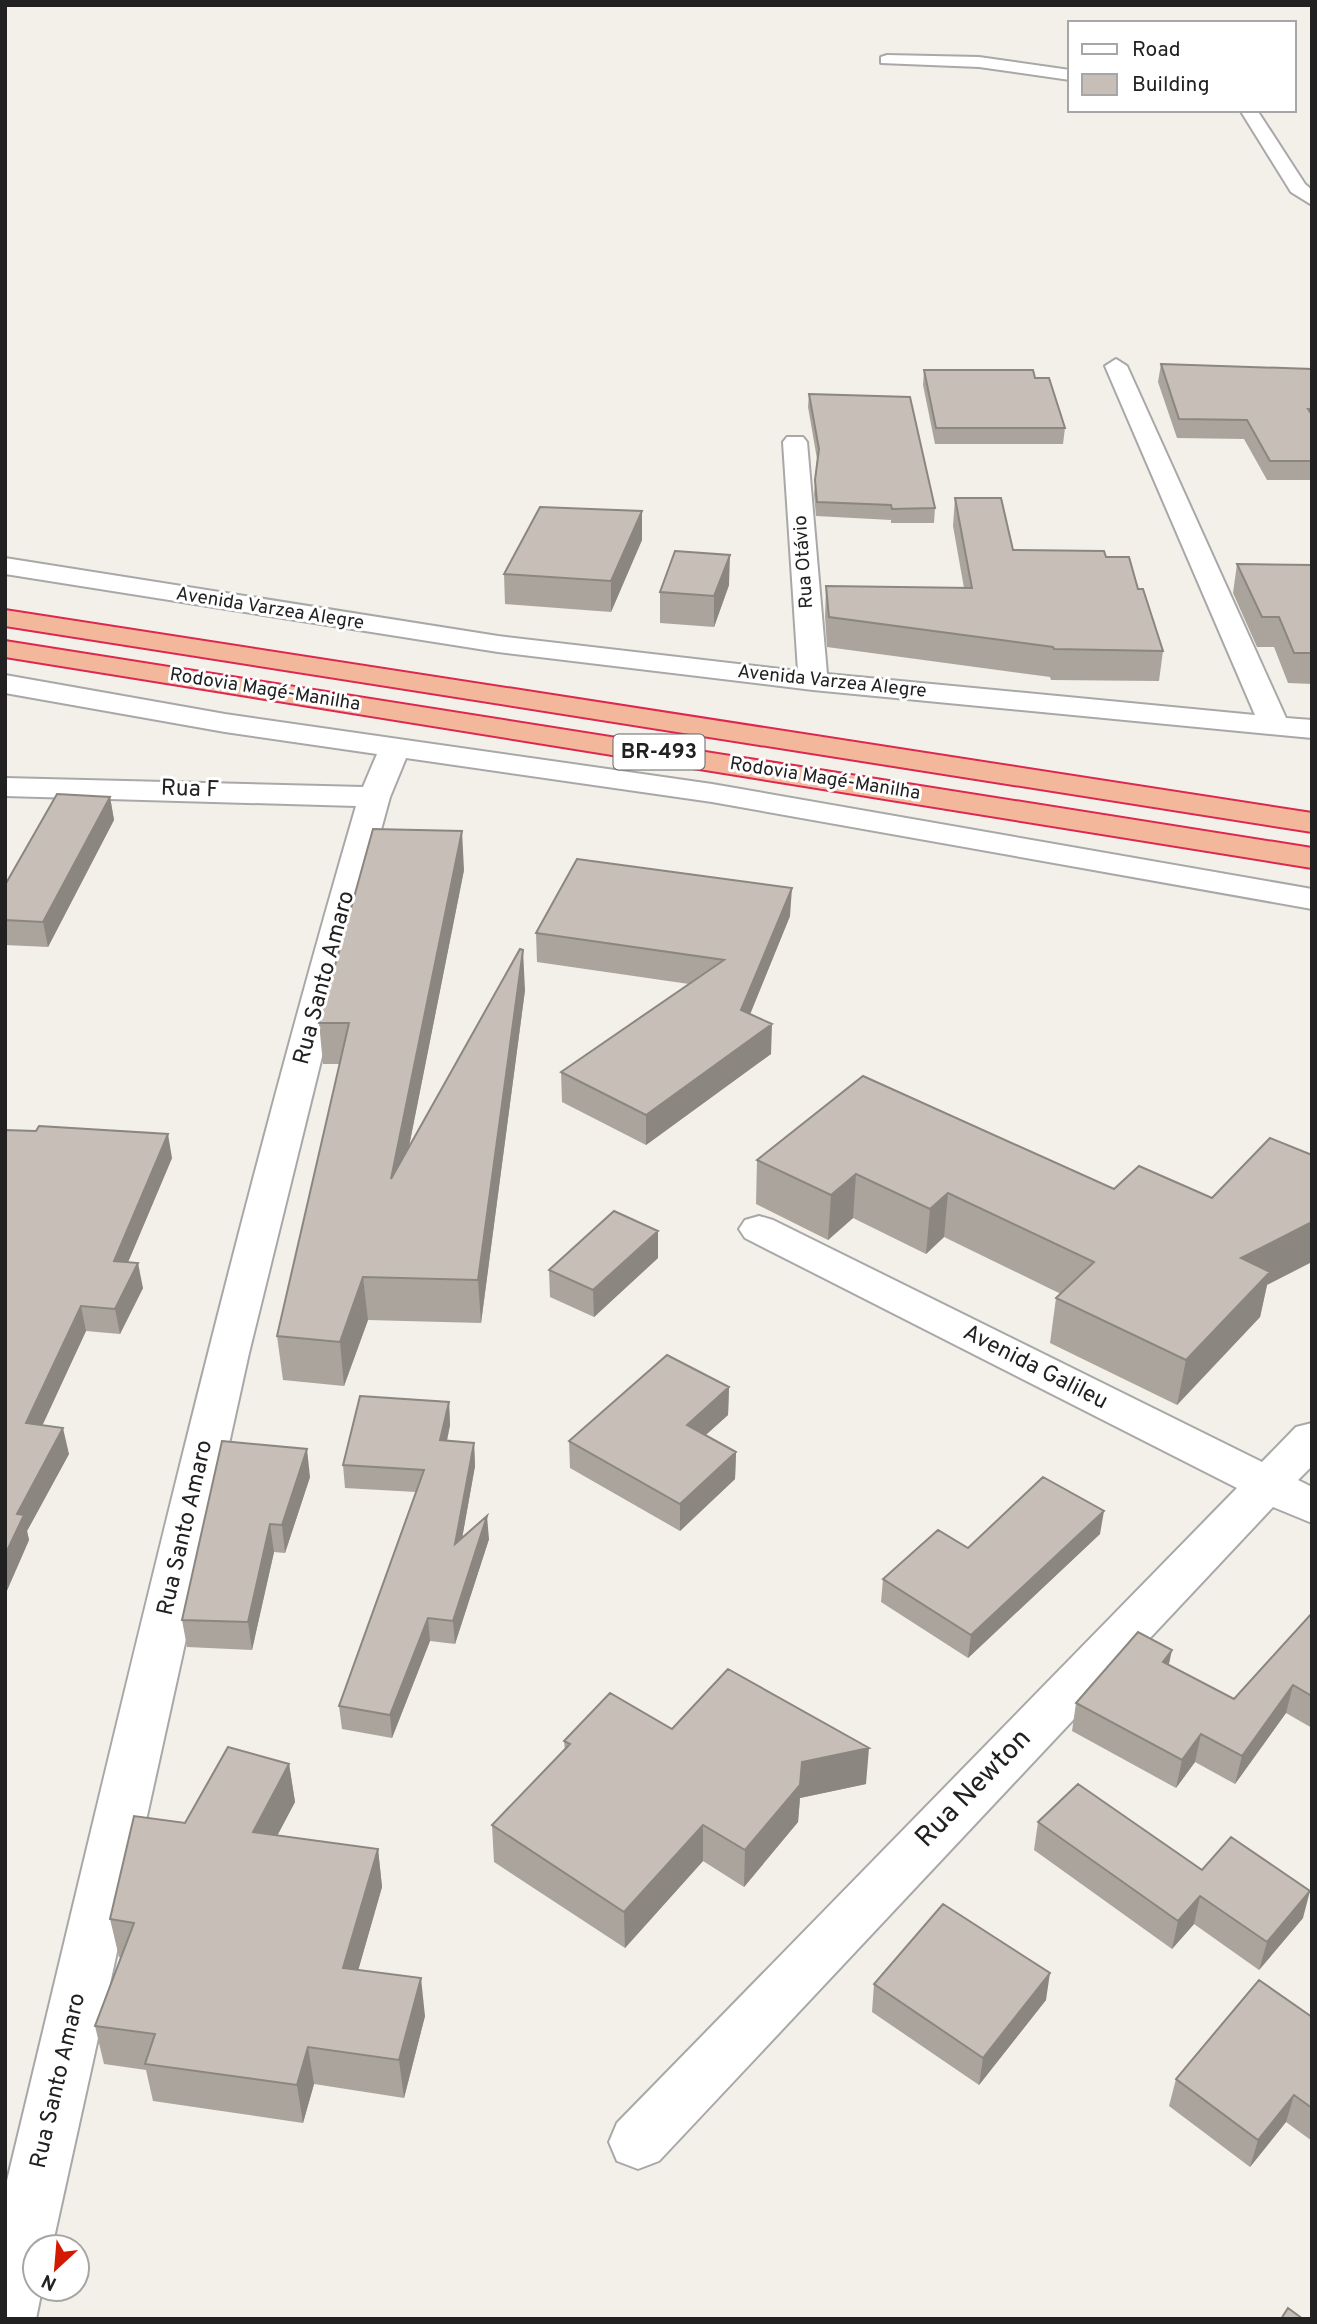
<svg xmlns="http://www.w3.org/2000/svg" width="1317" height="2324" font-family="Overpass,sans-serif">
	<rect width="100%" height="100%" fill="#f2f0e8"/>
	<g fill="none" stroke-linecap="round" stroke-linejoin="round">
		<defs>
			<path id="minor" d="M887,55L979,57L1070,70V80L979,67L881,63V57Z
				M1240,110H1257L1305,184L1312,190V205L1291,192Z
				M1116,359L1127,366L1286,718L1312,720V738L813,690L498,652L5,574V558L498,636L798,671L783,442L787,437H803L807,442L827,674L1255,715L1105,366Z
				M5,675L225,714L712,784L1312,889V909L712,802L406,758L390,797L351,939L249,1353L52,2247H35V2289H42L36,2319H5V2189C117,1726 223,1262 356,806L5,796V778L363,787L377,754L225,732L5,693Z
				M759,1216L773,1220L1262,1462L1296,1427L1312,1423V1466L1298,1480L1312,1487V1523L1273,1507L659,2161L638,2169L617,2161L609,2142L617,2123L1237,1488L745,1238L739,1229L745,1220Z"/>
			<path id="trunk" d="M5,610L1312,813V832L5,626Z
				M5,641L1312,848V868L5,657Z"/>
		</defs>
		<use href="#minor" stroke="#a8a8a8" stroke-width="4"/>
		<use href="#trunk" stroke="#de2750" stroke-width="4"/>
		<use href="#minor" fill="#fff" fill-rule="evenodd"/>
		<use href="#trunk" fill="#f3b89c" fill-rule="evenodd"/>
	</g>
	<path fill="#aba49d" d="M1161,364L1312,369V480H1267L1244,439L1177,438L1158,382Z
		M924,370L1035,378L1065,428L1063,444H935L923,385Z
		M809,394L935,508L934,523H891V520L816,516L814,494L817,459L808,407Z
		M955,498L1013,550L1106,557L1138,589L1163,651L1159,681L1051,680L1050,677L827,647L825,616L826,586L964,588L953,526Z
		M642,540L611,612L505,604L504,574Z
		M1237,564L1312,565V684L1288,683L1274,647H1257L1233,593Z
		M729,585L714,627L660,623V592Z
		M110,797L114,820L48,947L5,945V885Z
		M464,870L409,1146L525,990L481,1323L368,1320L344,1386L283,1380L277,1336L340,1064H323L319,1023Z
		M790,916L750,1014L771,1054L646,1145L562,1102L561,1072L689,984L537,962L536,933Z
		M863,1076L1267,1285L1260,1317L1177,1405L1050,1343L1056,1298L1061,1294L944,1237L926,1254L853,1218L828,1240L756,1204L757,1160Z
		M5,1130L172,1158L128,1262L143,1288L120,1334L86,1331L42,1425L69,1454L27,1531L29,1540L5,1595Z
		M658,1258L594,1317L550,1297L549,1270Z
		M729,1387L728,1415L705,1435L736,1452L735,1479L680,1531L570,1468L569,1441Z
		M449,1402L450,1425L447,1441L474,1443L475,1466L462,1538L489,1539L455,1644L430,1641L392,1738L342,1729L339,1706L416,1492L345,1488L343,1465Z
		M310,1477L285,1553L274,1552L252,1650L187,1647L182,1620Z
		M1100,1534L968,1658L881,1602L883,1579L968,1548Z
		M1312,1613V1728L1286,1713L1235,1784L1195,1762L1176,1788L1072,1731L1076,1703L1169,1665L1234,1699Z
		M672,1729L866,1784L800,1798L798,1822L744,1887L703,1861L625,1948L494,1862L492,1825L565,1750L564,1741Z
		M289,1764L295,1802L277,1836L378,1849L382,1887L358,1970L425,2016L404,2098L314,2084L303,2123L153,2101L146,2070L104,2064L95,2026L121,1958L119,1957L110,1919L185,1823Z
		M1038,1822L1303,1918L1259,1970L1194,1924L1172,1949L1034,1850Z
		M874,1984L1046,2000L979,2085L872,2012Z
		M1312,2017V2141L1286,2122L1250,2167L1169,2106L1176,2079Z"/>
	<path fill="#8b8680" d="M642,511V540L611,612V581Z
		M730,555L729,585L714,627V596Z
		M110,797L114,820L48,947L43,922Z
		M462,831L464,870L394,1222L391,1179Z
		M792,888L790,916L740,1039L741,1010Z
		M523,950L525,990L481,1323L478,1280Z
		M772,1024L771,1054L646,1145V1115Z
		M168,1134L172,1158L118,1286L114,1261Z
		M856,1174L853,1218L828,1240L831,1195Z
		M948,1193L944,1237L926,1254L930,1209Z
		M1312,1222V1262L1267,1285L1260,1317L1177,1405L1186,1360L1241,1258Z
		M658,1231V1258L594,1317L593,1290Z
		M138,1263L143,1288L120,1334L115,1309Z
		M363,1277L368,1320L344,1386L340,1342Z
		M81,1306L86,1331L32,1448L26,1423Z
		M729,1387L728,1415L687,1452V1425Z
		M449,1402L450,1425L442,1463L440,1440Z
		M63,1428L69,1454L27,1531L29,1540L5,1595V1555L17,1514Z
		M474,1443L475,1466L457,1567L455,1544Z
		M307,1449L310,1477L285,1553L282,1525Z
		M736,1452L735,1479L680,1531V1504Z
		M1104,1511L1100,1534L968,1658L971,1635Z
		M487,1516L489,1539L455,1644L453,1621Z
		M270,1524L274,1552L252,1650L248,1622Z
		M428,1618L430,1641L392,1738L390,1715Z
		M1172,1650L1166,1678L1163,1662Z
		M1293,1685L1286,1713L1235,1784L1242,1756Z
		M1201,1734L1195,1762L1176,1788L1182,1760Z
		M869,1748L866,1784L800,1798L798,1822L744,1887L745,1850L802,1762Z
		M289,1764L295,1802L259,1870L253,1832Z
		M703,1825V1861L625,1948L624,1912Z
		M378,1849L382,1887L348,2006L343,1968Z
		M1310,1891L1303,1918L1259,1970L1267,1942Z
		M1200,1896L1194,1924L1172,1949L1178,1921Z
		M1050,1973L1046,2000L979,2085L983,2058Z
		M421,1978L425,2016L404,2098L399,2060Z
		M308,2047L314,2084L303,2123L297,2085Z
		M1294,2095L1286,2122L1250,2167L1258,2140Z"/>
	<path fill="#c7bfb7" stroke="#8b8680" stroke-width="2" d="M1161,364L1312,369V409H1308L1312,415V461H1270L1247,420L1179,419Z
		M924,370H1033L1035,378H1049L1065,428H936Z
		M809,394L910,397L935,508L892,509L891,505L817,502L815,480L819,449Z
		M955,498H1001L1013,550L1104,551L1106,557H1129L1138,589H1143L1163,651L1054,649L1053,647L829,617L826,586L972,588Z
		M540,507L642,511L611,581L504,574Z
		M675,551L730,555L714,596L660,592Z
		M1237,564L1312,565V653H1294L1279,617H1262Z
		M57,794L110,797L43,922L5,920V885Z
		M373,829L462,831L391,1179L520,949L523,950L478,1280L363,1277L340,1342L277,1336L349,1023H319Z
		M577,859L792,888L741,1010L772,1024L646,1115L561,1072L724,960L536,933Z
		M863,1076L1114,1189L1139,1166L1212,1198L1270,1138L1312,1155V1222L1241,1258L1270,1272L1186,1360L1056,1298L1094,1262L948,1193L930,1209L856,1174L831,1195L757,1160Z
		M39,1126L168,1134L114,1261L138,1263L115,1309L81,1306L26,1423L63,1428L17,1514L24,1515L5,1555V1130L36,1131Z
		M614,1211L658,1231L593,1290L549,1270Z
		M667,1355L729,1387L687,1425L736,1452L680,1504L569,1441Z
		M360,1396L449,1402L440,1440L474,1443L455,1544L487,1516L453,1621L428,1618L390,1715L339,1706L424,1470L343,1465Z
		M222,1441L307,1449L282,1525L270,1524L248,1622L182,1620Z
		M1043,1477L1104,1511L971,1635L883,1579L938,1530L968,1548Z
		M1312,1613V1696L1293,1685L1242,1756L1201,1734L1182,1760L1076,1703L1138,1632L1172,1650L1163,1662L1234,1699Z
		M728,1669L869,1748L802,1762L800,1785L745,1850L703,1825L624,1912L492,1825L570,1744L564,1741L610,1693L672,1729Z
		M228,1747L289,1764L253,1832L378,1849L343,1968L421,1978L399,2060L308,2047L297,2085L145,2064L155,2034L95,2026L134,1923L110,1919L134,1816L185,1823Z
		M1078,1784L1202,1870L1231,1837L1310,1891L1267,1942L1200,1896L1178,1921L1038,1822Z
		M943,1904L1050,1973L983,2058L874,1984Z
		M1259,1980L1312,2017V2108L1294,2095L1258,2140L1176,2079Z
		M1288,2308L1303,2319H1281Z"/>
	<g text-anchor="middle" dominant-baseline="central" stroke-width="6" stroke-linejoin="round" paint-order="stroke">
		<g font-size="19" fill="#212121" stroke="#fff">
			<text transform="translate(804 562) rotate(-94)">Rua Otávio</text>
			<text transform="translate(270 609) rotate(9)">Avenida Varzea Alegre</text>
			<text transform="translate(832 682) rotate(6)">Avenida Varzea Alegre</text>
			<text transform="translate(265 690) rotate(9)">Rodovia Magé-Manilha</text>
			<text transform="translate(825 779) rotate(9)">Rodovia Magé-Manilha</text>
		</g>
		<rect fill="#fff" stroke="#646464" stroke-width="2" x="613.5" y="734.5" width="91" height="35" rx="5"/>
		<g font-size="21" font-weight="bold" fill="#212121">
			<text x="659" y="752">BR-493</text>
		</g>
		<g font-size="23" fill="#212121" stroke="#fff">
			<text transform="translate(190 790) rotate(2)">Rua F</text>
			<text transform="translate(325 978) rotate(-75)">Rua Santo Amaro</text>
			<text transform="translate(1035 1368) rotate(27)">Avenida Galileu</text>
			<text transform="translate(186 1528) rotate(-77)">Rua Santo Amaro</text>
			<text transform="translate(59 2081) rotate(-77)">Rua Santo Amaro</text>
		</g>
		<g font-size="28" fill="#212121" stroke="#fff">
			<text transform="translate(974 1789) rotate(-46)">Rua Newton</text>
		</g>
	</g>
	<rect width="1317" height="2324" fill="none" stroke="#212121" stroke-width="14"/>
	<rect x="1068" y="21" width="228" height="91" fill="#ffffff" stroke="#a6a6a6" stroke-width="2"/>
	<rect x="1082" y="44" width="35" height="10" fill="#ffffff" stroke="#a6a6a6" stroke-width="2"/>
	<text x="1132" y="56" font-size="21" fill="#212121">Road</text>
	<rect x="1082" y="74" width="35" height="21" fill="#c7bfb7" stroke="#a6a6a6" stroke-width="2"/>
	<text x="1132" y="91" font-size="21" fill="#212121">Building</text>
	<g transform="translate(56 2268) rotate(206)"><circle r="33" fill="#ffffff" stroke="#a6a6a6" stroke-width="2"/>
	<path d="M0-5L12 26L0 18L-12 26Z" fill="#d31900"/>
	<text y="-10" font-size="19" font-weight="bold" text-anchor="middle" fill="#212121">N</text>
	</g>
</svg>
